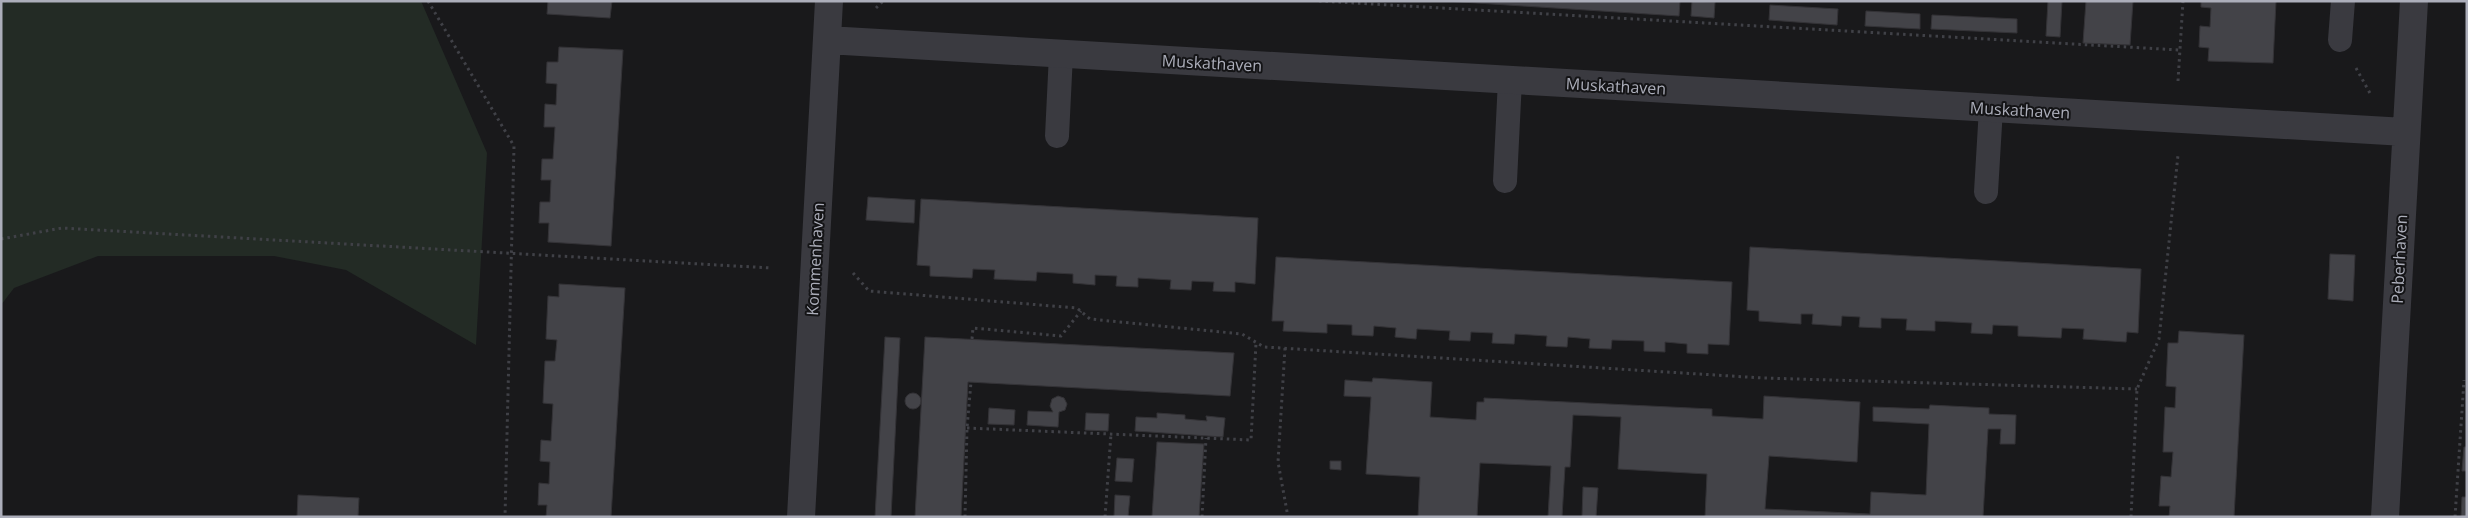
<svg xmlns="http://www.w3.org/2000/svg" width="2468" height="518" font-family="'Open Sans',sans-serif">
	<rect width="100%" height="100%" fill="#19191b"/>
	<path fill="#232b25" d="M1,1H421L487,153L476,345L346,270L274,256H98L14,288L1,305Z"/>
	<path fill="#434348" stroke="#343337" d="M548,1H612L610,18L547,14Z
		M1445,1H1680L1679,16Z
		M1692,1L1715,2L1714,18L1691,16Z
		M2048,1H2062L2060,37L2046,36Z
		M2086,1H2133L2130,45L2083,43Z
		M2201,1H2276L2273,63L2208,61L2209,48L2199,47L2200,26L2210,27L2211,8L2201,7Z
		M1770,5L1838,9L1837,25L1769,20Z
		M1866,11L1920,14V29L1865,26Z
		M1932,15L2017,19V33L1931,29Z
		M559,47L623,50L611,246L548,242L549,223H539L540,202H550L551,180H541L542,159H553L555,127H544L545,104L556,105L557,84L546,83L547,62H558Z
		M868,197L915,200L914,223L866,220Z
		M921,199L1258,218L1255,284L1235,282V292L1213,291L1214,282L1192,281L1191,290L1170,289L1171,280L1138,278V287L1116,286L1117,276L1095,275V285L1073,283V274L1037,272L1036,281L994,279L995,270L973,269L972,278L930,276V266L917,265Z
		M1750,247L2141,269L2138,333L2127,332L2126,342L2083,339L2084,329L2062,328L2061,338L2018,336V326L1993,325L1992,334L1971,333L1972,323L1935,321V331L1906,330L1907,319L1881,318V328L1859,327L1860,317L1842,316L1841,326L1812,324L1813,314H1801V324L1759,321V311L1747,310Z
		M2330,254L2355,255L2353,301L2328,299Z
		M1276,257L1732,282L1729,345L1708,344V354L1687,353V344L1665,342V352L1644,351V341L1612,340L1611,349L1589,348L1590,339L1568,337L1567,347L1546,346L1547,336L1515,334L1514,344L1492,343L1493,333L1471,332L1470,341L1449,340L1450,331L1417,329L1416,339L1395,337L1396,328L1374,326L1373,336L1352,335V325L1327,324V333L1283,331L1284,321H1272Z
		M559,284L625,288L611,517H546L547,505H538L539,483L549,484L550,462L540,461L541,440L551,441L553,404L543,403L545,361H555L557,340L546,339L548,296L559,297Z
		M2179,331L2244,335L2234,517H2169L2170,506H2159L2161,476L2171,477L2173,452H2163L2165,407L2175,408L2176,387L2166,386L2168,343H2178Z
		M885,337L900,338L891,517H875Z
		M925,337L1234,353L1230,396L968,382L961,517H915Z
		M1373,378L1432,382L1430,417L1476,420L1477,402H1484V398L1712,409V416L1763,419L1764,396L1860,402L1857,462L1769,456L1765,509L1870,514L1871,492L1926,495L1929,424L1873,421V407L1929,409L1930,405L1989,408V414L2016,415L2015,444H2000L2001,429H1988L1983,517H1705L1707,474L1618,469L1621,417L1573,415L1570,467H1565L1562,517H1548L1551,466L1480,463L1477,517H1418L1420,477L1366,474L1371,397L1344,396L1345,380L1372,382Z
		M905 401a8 8 0 1 1 16 0a8 8 0 1 1-16 0Z
		M1058,396L1064,398L1067,404L1065,410L1059,412L1058,427L1027,425L1028,411L1053,412L1050,406L1052,399Z
		M989,408L1015,410L1014,425L988,424Z
		M1086,413L1109,414L1108,431L1085,430Z
		M1157,413L1185,415V419L1207,421L1206,416L1225,418L1223,437L1135,431L1136,417L1157,418Z
		M1157,442L1204,444L1199,517H1152Z
		M2464,447H2467V471H2462Z
		M1117,458L1134,459L1132,482L1115,481Z
		M1330,461H1341V470L1330,469Z
		M1583,487L1598,488L1596,517H1582Z
		M298,495L359,498L358,517H297Z
		M1115,495L1130,496L1128,517H1114Z
		M2462,497H2467V517H2461Z"/>
	<g fill="none" stroke-linecap="round" stroke-linejoin="round">
		<path stroke="#404147" stroke-width="3" stroke-dasharray="2.5 4" stroke-linecap="butt" d="M428,1L514,146L505,517
			M1319,1L2179,50
			M876,8L883,1
			M2356,68L2371,95
			M2178,81L2183,1
			M1,239L62,228L771,268
			M853,273L869,291L1077,308L1090,319L1242,334L1264,347L1763,378L2137,389
			M972,339L973,328L1061,336L1081,311
			M1285,348L1278,462L1288,517
			M967,428L1251,440L1256,343
			M965,517L967,428L971,382
			M1105,517L1111,434
			M1202,517L1206,438
			M2131,517L2137,389L2159,339L2178,155
			M2455,517L2464,380"/>
		<path stroke="#3a3a40" stroke-width="24" d="M2340,40L2343,1
			M1057,136L1061,54
			M1505,181L1510,80
			M1986,192L1991,108"/>
		<path stroke="#3a3a40" stroke-width="28" d="M827,40L2405,132
			M801,517L829,1
			M2385,517L2414,1"/>
	</g>
	<g text-anchor="middle" dominant-baseline="central" stroke-width="4" stroke-linejoin="round" paint-order="stroke">
		<g font-size="16" fill="#acaeba" stroke="#141416">
			<text transform="translate(1212 63) rotate(3)">Muskathaven</text>
			<text transform="translate(1616 86) rotate(3)">Muskathaven</text>
			<text transform="translate(2020 110) rotate(3)">Muskathaven</text>
			<text transform="translate(815 259) rotate(-87)">Kommenhaven</text>
			<text transform="translate(2399 259) rotate(-87)">Peberhaven</text>
		</g>
	</g>
	<rect width="2468" height="518" fill="none" stroke="#acaeba" stroke-width="5"/>
</svg>
